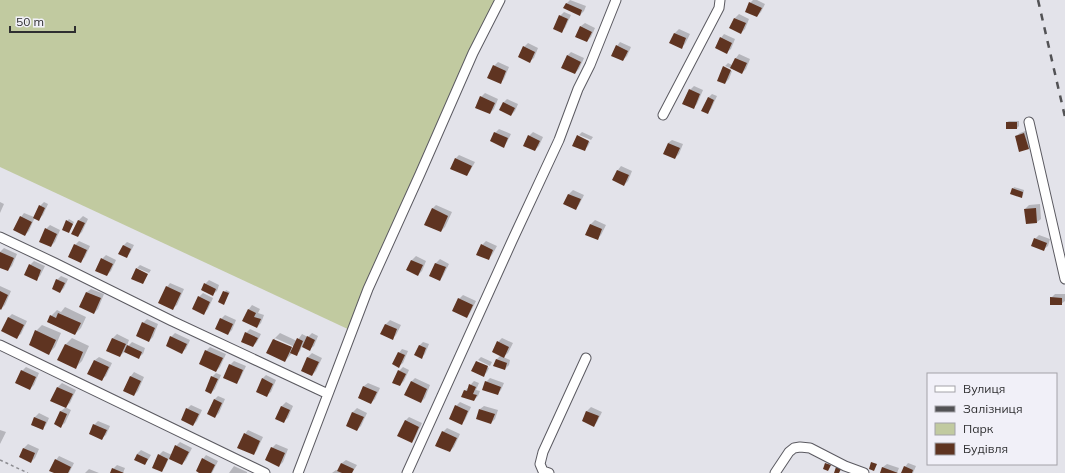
<svg xmlns="http://www.w3.org/2000/svg" width="1065" height="473" font-family="Mulish,sans-serif">
	<rect width="100%" height="100%" fill="#e3e3ea"/>
	<path fill="#c1caa0" d="M0,0H500L352,331L0,167Z"/>
	<path fill="#0003" fill-rule="evenodd" d="M570,0L586,6L584,11L580,15L567,3Z
		M753,0H757L765,4L761,12L757,16L750,3Z
		M564,12L571,15L565,28L561,31L560,16Z
		M739,14L749,19L745,29L741,33L735,18Z
		M585,23L595,28L591,37L587,41L581,26Z
		M679,29L690,34L685,44L681,48L671,43L675,33Z
		M724,34L735,39L731,49L727,52L721,38Z
		M620,42L631,47L627,56L623,60L617,46Z
		M528,43L538,48L534,58L530,61L524,47Z
		M571,52L584,58L579,69L575,73L567,56Z
		M739,54L750,59L746,69L742,73L725,66L728,63L732,65L736,58Z
		M498,62L509,67L504,79L500,83L494,66Z
		M724,68L732,71L729,79L725,83Z
		M694,86L703,90L697,104L693,108L690,90Z
		M485,93L498,99L494,109L490,113L481,97Z
		M712,94L717,96L711,109L707,113L708,98Z
		M507,99L518,104L515,111L511,115L503,103Z
		M1009,121H1019V126L1017,128L1007,122Z
		M499,129L511,134L507,142L503,146L495,133Z
		M1028,130L1033,144L1029,148L1020,151L1016,136L1020,133Z
		M533,132L543,137L539,146L535,150L529,136Z
		M582,132L593,137L591,140L579,135Z
		M578,136V137L590,142L588,146L584,150L574,145Z
		M672,140L683,144L679,154L675,158L668,143Z
		M459,155L475,162L470,171L467,175L456,158Z
		M621,166L632,171L628,181L624,185L618,170Z
		M1014,187L1024,190L1023,195L1022,196L1013,189Z
		M573,190L584,195L579,205L575,209L565,204L569,194Z
		M0,202L4,204L0,213Z
		M44,202L48,204L43,215L39,219L35,217L29,231L25,235L21,217L24,213L34,217L40,206Z
		M1040,204L1041,219L1037,222L1027,223L1025,209L1029,205Z
		M436,205L452,212L445,227L441,231L432,209Z
		M83,216L88,219L82,232L78,236L73,234L79,220Z
		M69,219L74,222L70,230L67,221Z
		M595,220L606,225L601,235L597,239L587,234L591,224Z
		M50,225L60,230L55,242L51,246L46,229Z
		M1039,235L1050,239L1048,246L1044,249L1035,239Z
		M79,241L90,246L85,257L81,261L75,245Z
		M486,241L497,246L492,255L488,259L482,245Z
		M127,242L134,245L130,253L126,257L123,246Z
		M4,248L17,254L12,266L8,270L0,267V252Z
		M106,255L116,260L111,271L107,275L102,259Z
		M416,256L426,261L422,271L418,275L407,270L412,260Z
		M440,259L449,264L443,276L440,280L430,276L436,263Z
		M34,261L45,266L40,276L36,279L30,265Z
		M140,265L151,270L149,273L137,268Z
		M61,276L68,279L64,288L60,292L57,280Z
		M209,280L219,285L217,291L213,294L205,284Z
		M170,283L184,289L177,305L173,308L167,287Z
		M0,286L11,291L5,305L1,309L0,308Z
		M91,289L104,294L98,309L94,313L87,292Z
		M226,290L230,292L225,302H219Z
		M203,293L213,298L208,309L204,313L199,297Z
		M1055,294H1065V301L1061,304L1051,298Z
		M463,295L476,301L470,313L467,317L459,299Z
		M252,305L260,309L258,313L264,315L261,323L257,327L243,321L249,309Z
		M65,307L86,317L81,328L75,334L51,316L57,310L61,312Z
		M12,314L27,321L21,334L17,337L8,318Z
		M225,315L236,320L232,330L228,334L221,319Z
		M147,319L158,324L153,337L149,341L143,323Z
		M390,320L401,325L396,335L392,339L382,334L386,324Z
		M42,325L61,333L55,347L49,353L36,331Z
		M250,329L261,334L257,342L253,346L246,333Z
		M175,333L190,340L186,349L182,352L171,337Z
		M280,333L297,341L302,334L308,337L312,333L318,336L314,346L310,349L302,346L300,351L296,354L292,353L285,361L267,353L274,339ZM275,338L297,348L296,350L275,341Z
		M117,334L129,340L126,348L132,342L145,348L143,354L139,357L125,351L120,356L108,350L113,338Z
		M72,338L89,346L82,361L76,367L59,360L66,344Z
		M502,338L513,343L508,353L503,357L510,360L509,365L505,369L496,360L501,355L498,342Z
		M423,342L429,344L425,354L421,358L419,346Z
		M210,347L226,354L220,367L216,371L206,351Z
		M402,349L408,351L403,363L399,366V353Z
		M312,353L322,358L316,371L312,375L302,370L308,357Z
		M99,357L112,363L106,376L102,379L95,360Z
		M481,357L492,362L490,366L478,360Z
		M234,361L246,366L240,379L236,383L230,365Z
		M477,361V362L489,368L487,372L483,376L473,371Z
		M26,367L39,373L34,385L30,389L22,371Z
		M403,367L409,370L404,381L400,385L399,371Z
		M134,372L144,377L138,391L134,395L124,390L131,376Z
		M216,373L221,375L215,389L211,393L212,377Z
		M266,375L276,380L271,392L267,395L262,379Z
		M415,378L430,385L425,398L421,402L411,382Z
		M490,378L504,383L501,390L497,394L486,382Z
		M474,381L479,383L476,390L480,391L478,396L474,400L465,391Z
		M62,383L76,390L70,403L65,407L71,410L65,423L61,426L55,424L61,411L66,407L52,400L58,387Z
		M368,383L380,388L375,399L371,403L364,386Z
		M218,396L225,399L219,413L215,417L214,400Z
		M286,402L293,406L288,418L284,421L277,418L282,406Z
		M460,402L471,407L465,420L461,424L456,406Z
		M191,405L202,410L197,421L193,425L187,409Z
		M484,406L498,410L495,419L491,423L480,409Z
		M591,407L602,412L597,422L594,426L583,421L587,411Z
		M357,408L367,413L361,426L357,430L347,425L353,412Z
		M39,413L49,418L46,425L42,429L32,425L35,417Z
		M409,417L422,423L415,438L412,442L405,421Z
		M98,421L110,426L106,435L102,438L94,425Z
		M447,428L460,434L454,447L450,451L443,432Z
		M0,430L6,432L0,444Z
		M248,430L263,437L257,450L254,454L245,434Z
		M180,442L192,448L186,460L182,464L169,458L165,467L161,471L159,455L163,451L172,455L176,446Z
		M28,444L39,449L35,458L31,462L20,456L24,448Z
		M276,444L288,449L283,462L279,466L272,448Z
		M141,450L151,455L148,460L145,464L137,454Z
		M206,455L218,461L212,473H202L203,459Z
		M59,456L74,463L69,473H56V460Z
		M346,460L357,465L352,473H332L336,470L339,471L342,463Z
		M908,463L916,466L913,473H902L905,467Z
		M887,464L899,468L897,473H881L883,467Z
		M117,465L125,468L123,473H111L113,469Z
		M234,466L247,472V473H229Z
		M89,469L99,473H85Z"/>
	<path fill="#5f3421" d="M749,2L762,8L757,17L745,12Z
		M566,3L582,10L580,16L563,8Z
		M559,15L568,19L562,33L553,29Z
		M734,18L746,23L741,34L729,28Z
		M580,26L592,32L587,42L575,37Z
		M674,33L686,38L682,49L669,43Z
		M720,37L732,43L727,54L715,48Z
		M616,45L628,51L623,61L611,56Z
		M523,46L535,52L530,63L518,57Z
		M567,55L581,62L575,74L561,68Z
		M735,58L747,63L742,74L730,68Z
		M493,65L506,71L501,84L487,78Z
		M723,66L731,70L725,84L717,81Z
		M689,89L700,94L694,109L682,104Z
		M480,96L495,103L490,114L475,108Z
		M708,97L714,100L708,114L701,111Z
		M503,102L515,108L511,116L499,110Z
		M1006,122H1017V129H1006Z
		M494,132L508,138L504,148L490,141Z
		M1024,133L1029,149L1019,152L1015,136Z
		M528,135L540,141L535,151L523,146Z
		M577,135L589,141L585,151L572,146Z
		M668,143L680,148L675,159L663,154Z
		M455,158L472,166L467,176L450,169Z
		M617,170L629,175L624,186L612,180Z
		M1012,188L1023,192L1022,198L1010,194Z
		M568,194L581,199L576,210L563,204Z
		M39,205L45,208L39,221L33,218Z
		M432,208L448,216L441,232L424,225Z
		M1036,208L1037,223L1026,224L1024,209Z
		M20,216L32,222L25,236L13,230Z
		M66,220L73,224L69,233L62,230Z
		M78,220L85,223L78,237L71,234Z
		M590,224L602,229L598,240L585,235Z
		M45,228L57,234L51,247L39,242Z
		M1034,238L1047,243L1044,251L1031,246Z
		M74,244L87,250L81,263L68,257Z
		M481,244L493,250L489,260L476,255Z
		M123,245L131,249L127,258L118,254Z
		M0,252L14,258L8,271L0,268Z
		M101,258L113,264L107,276L95,271Z
		M411,260L423,265L418,276L406,270Z
		M435,263L446,267L440,281L429,276Z
		M29,264L41,270L37,281L24,275Z
		M136,268L148,274L143,284L131,279Z
		M56,279L65,283L60,293L52,289Z
		M204,283L216,289L213,296L201,290Z
		M166,286L181,293L173,310L158,303Z
		M0,291L8,295L1,310L0,309Z
		M223,291L229,293L224,305L218,302Z
		M86,292L101,298L94,314L79,307Z
		M198,296L210,302L204,315L192,309Z
		M1050,297L1062,298V305H1050Z
		M458,298L473,305L467,318L452,311Z
		M248,309L256,313L254,317L261,319L257,328L242,321Z
		M58,313L81,323L75,335L47,322L50,315L56,318Z
		M8,317L24,325L17,339L1,331Z
		M220,318L233,324L228,335L215,329Z
		M142,322L155,328L149,342L136,336Z
		M385,324L397,329L393,340L380,334Z
		M35,330L56,340L49,355L29,345Z
		M245,332L258,338L253,347L241,342Z
		M170,336L187,344L182,354L166,346Z
		M307,336L315,340L310,351L302,347Z
		M112,338L126,344L120,357L106,351Z
		M297,338L303,341L297,356L290,353Z
		M273,339L292,347L285,362L266,353Z
		M497,341L509,347L504,358L492,352Z
		M65,344L83,352L76,369L57,360Z
		M127,345L142,352L139,359L124,352Z
		M419,345L426,348L422,359L414,355Z
		M205,350L223,358L216,372L199,364Z
		M398,352L405,355L399,368L392,364Z
		M307,357L319,362L312,376L301,371Z
		M496,359L507,363L505,370L493,366Z
		M94,360L109,367L102,381L87,374Z
		M476,361L488,366L484,377L471,371Z
		M229,364L243,370L237,384L223,378Z
		M21,370L36,377L30,390L15,383Z
		M398,370L406,374L400,386L392,383Z
		M130,376L141,381L134,396L123,391Z
		M211,376L218,379L211,394L205,391Z
		M262,378L273,384L267,397L256,392Z
		M411,381L427,389L421,403L404,395Z
		M485,381L501,387L498,395L482,390Z
		M469,384L476,387L473,394L477,395L474,401L461,397L464,390L467,391Z
		M363,386L377,392L371,404L358,398Z
		M57,387L73,394L66,408L50,401Z
		M214,399L222,403L215,418L207,414Z
		M455,405L468,411L462,425L449,419Z
		M281,406L290,410L284,423L275,419Z
		M186,408L199,414L193,426L181,420Z
		M479,409L495,414L491,424L476,419Z
		M60,411L67,414L61,428L54,424Z
		M586,411L599,416L594,427L582,421Z
		M352,412L364,417L357,431L346,426Z
		M34,417L46,422L43,430L31,425Z
		M405,420L419,427L412,443L397,436Z
		M93,424L107,430L102,440L89,434Z
		M442,431L457,438L450,452L435,446Z
		M244,433L260,441L254,455L237,448Z
		M175,445L189,452L182,465L169,459Z
		M271,447L285,453L279,467L265,460Z
		M23,448L35,453L31,463L19,457Z
		M137,454L148,459L145,465L134,460Z
		M158,454L168,459L162,472L152,468Z
		M202,458L215,465L211,473H199L196,471Z
		M55,459L71,467L68,473H54L49,471Z
		M871,462L877,464L874,471L869,469Z
		M341,463L354,469L352,473H342L337,471Z
		M825,463L831,465L828,471L823,469Z
		M904,466L913,470L912,473H901Z
		M836,467L841,469L839,473H834Z
		M882,467L898,473H880Z
		M112,468L124,473H110Z"/>
	<g fill="none" stroke-linecap="round" stroke-linejoin="round">
		<defs>
			<path id="street" d="M663,115L719,8L720,0
				M1029,122L1065,279
				M0,237L55,263L172,321L328,394
				M0,345L265,473
				M298,473L368,289L420,174L473,53L500,0
				M407,473L512,241L559,140L578,89L590,65L616,0
				M549,473L543,471L540,464L543,452L586,358
				M775,473L789,452L794,448L800,447L810,448L845,466L864,473"/>
		</defs>
		<use href="#street" stroke="#5b5a61" stroke-width="11"/>
		<path stroke="#8c8c91" stroke-width="1.5" stroke-dasharray="3 3" stroke-linecap="butt" d="M0,460L28,473"/>
		<use href="#street" stroke="#fff" stroke-width="9"/>
		<path stroke="#525255" stroke-width="2.5" stroke-dasharray="7 7" stroke-linecap="butt" d="M1038,0L1065,117"/>
	</g>
	<rect x="927" y="373" width="130" height="92" fill="#f1f0f8" stroke="#a3a2a8"/>
	<rect x="935" y="386" width="20" height="6" fill="#ffffff" stroke="#a3a2a8"/>
	<text x="963" y="393" font-size="12" fill="#2e2e30">Вулиця</text>
	<rect x="935" y="406" width="20" height="6" fill="#525255" stroke="#a3a2a8"/>
	<text x="963" y="413" font-size="12" fill="#2e2e30">Залізниця</text>
	<rect x="935" y="423" width="20" height="12" fill="#c1caa0" stroke="#a3a2a8"/>
	<text x="963" y="433" font-size="12" fill="#2e2e30">Парк</text>
	<rect x="935" y="443" width="20" height="12" fill="#5f3421" stroke="#a3a2a8"/>
	<text x="963" y="453" font-size="12" fill="#2e2e30">Будівля</text>
	<path d="M10 26v6h65v-6" fill="none" stroke="#2e2e30" stroke-width="2"/>
	<text x="16" y="26" font-size="12" fill="#2e2e30" stroke="#f1f0f8" stroke-width="3" paint-order="stroke">50 m</text>
</svg>
